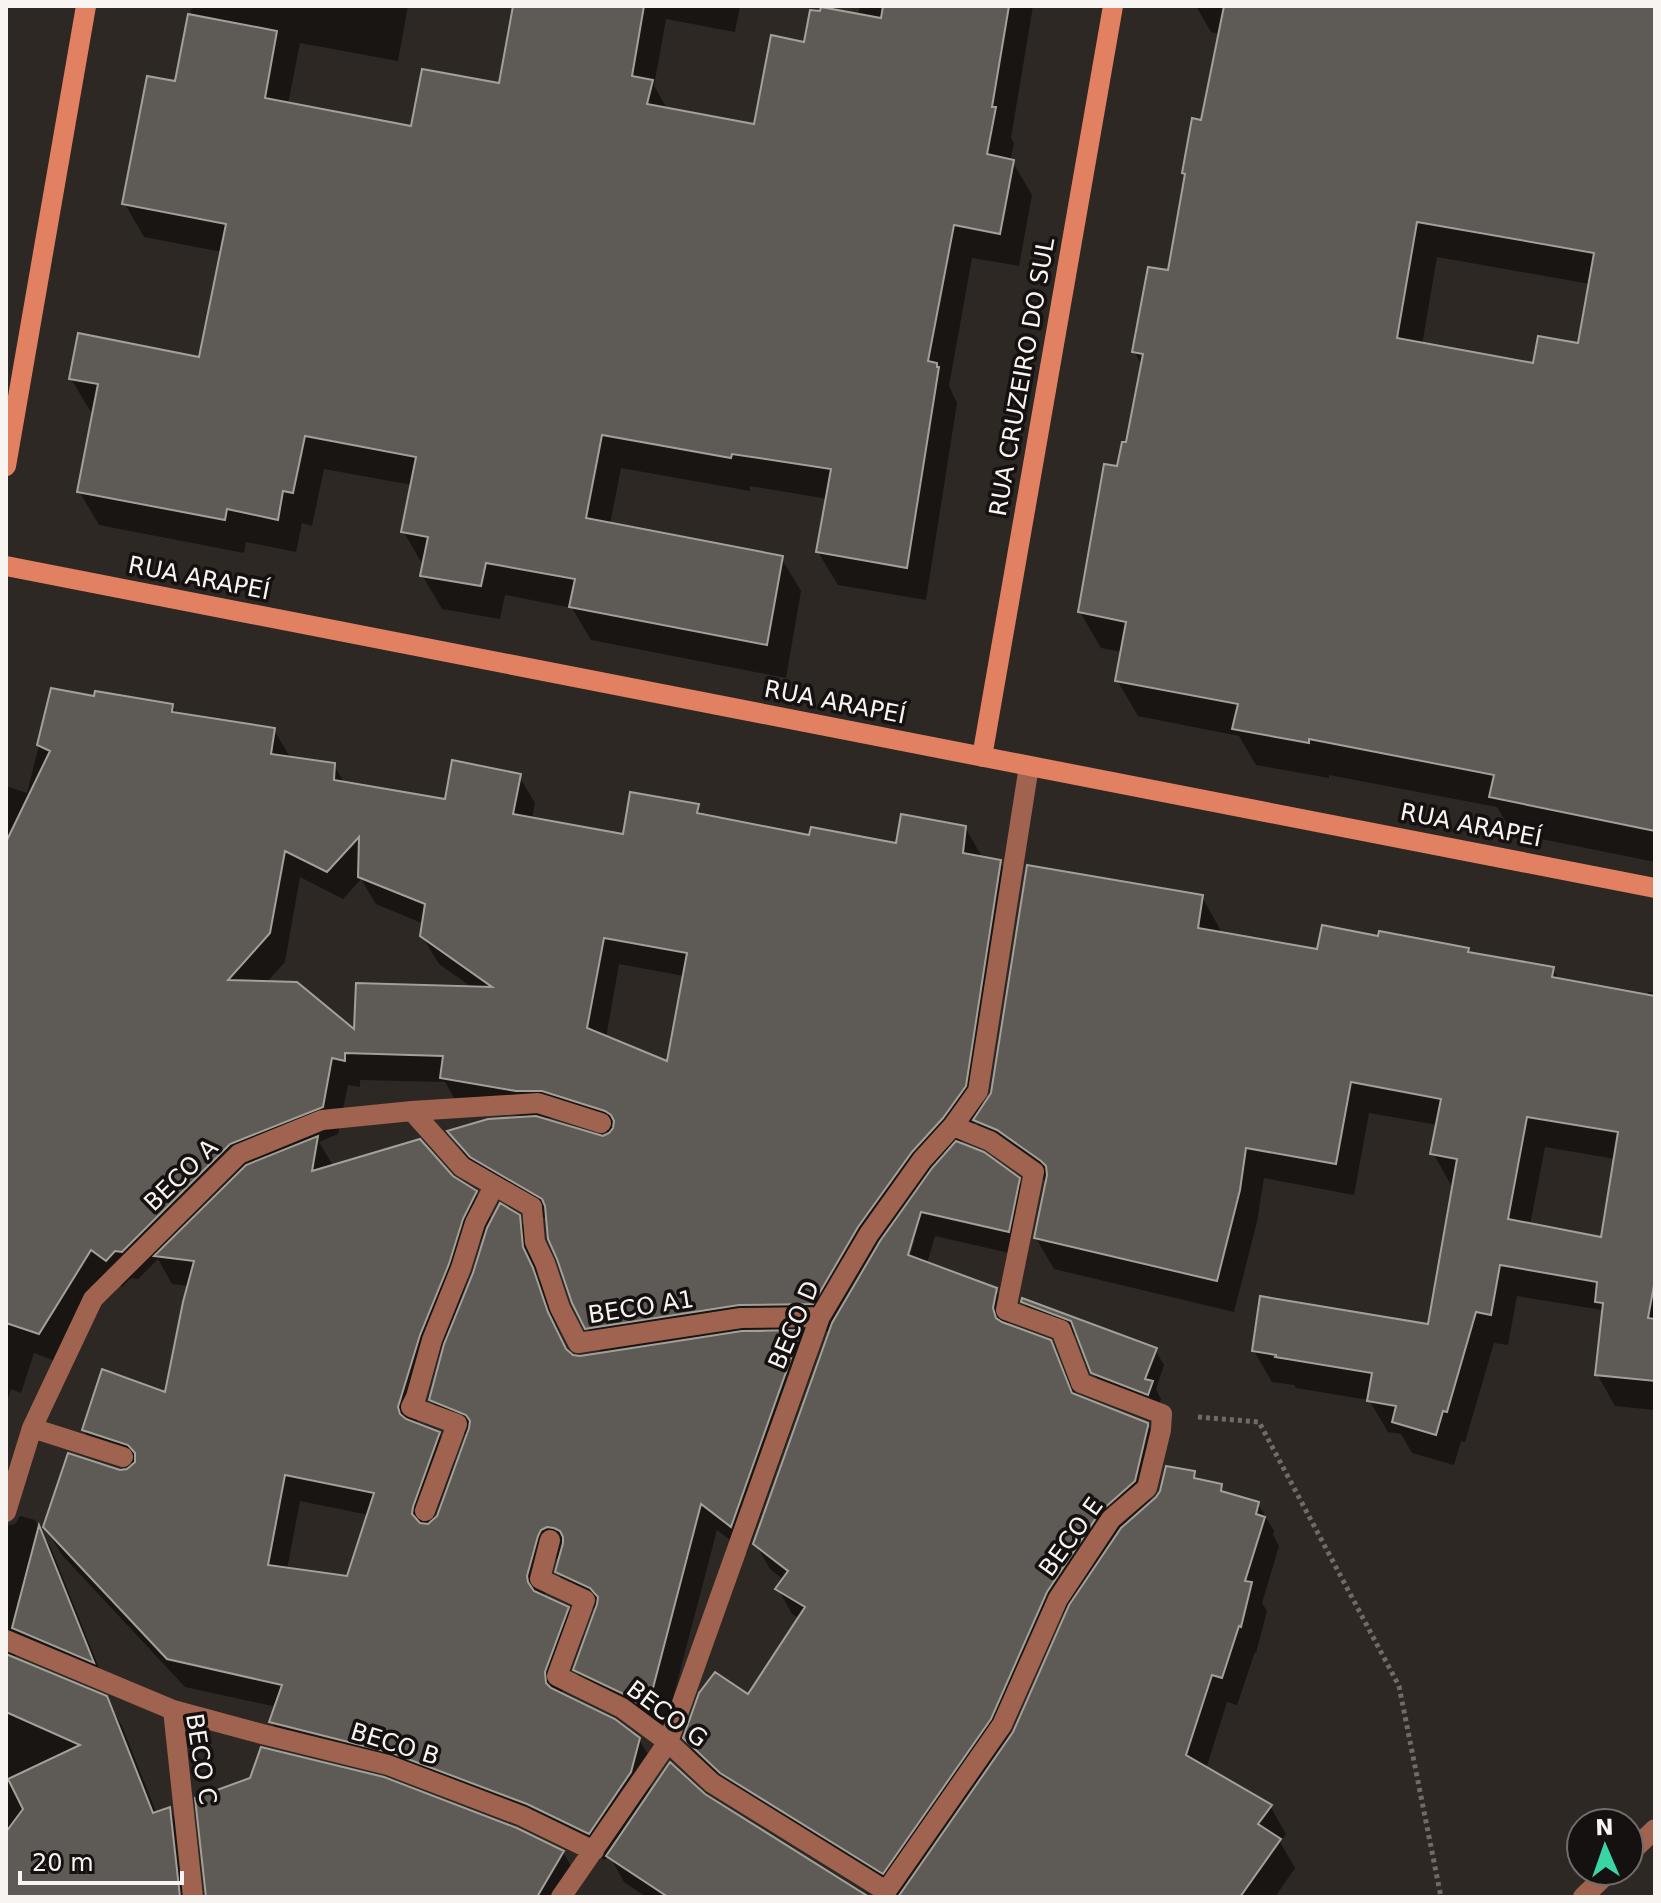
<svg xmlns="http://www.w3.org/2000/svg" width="1661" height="1903" font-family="'DejaVu Sans',sans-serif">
	<rect width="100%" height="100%" fill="#2d2824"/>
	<path fill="#0007" fill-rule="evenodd" d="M192,6H408L398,61L300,43L288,104L413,128L500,86L515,6H740L735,32L666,19L654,86L668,110L756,126L805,45L858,16L860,6H1033L1011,138L1014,143L1010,161H1012L1032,195L1019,266L972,258L949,386L957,403L926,600L838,585L818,552L828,499L750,486V491L621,468L610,524L781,558L801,591L786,678L591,640L572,608L505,595L500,619L442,609L422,575L423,565L403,531L412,485L324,469L312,526L302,523L296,552L246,542L244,553L99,525L79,491L94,413L91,412L71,379L201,359L222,252L144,237L125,204L177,84Z
		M1196,6H1655V862L1512,833L1497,807L1329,775V778L1256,765L1239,736L1138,716L1117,680L1122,652L1101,648L1080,612L1119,468L1127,445L1142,366L1134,351L1170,272L1186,177L1184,173L1203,122L1220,34L1211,32ZM1437,257L1590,284L1579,345L1535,365L1422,345Z
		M53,690L95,699L172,705L178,715L274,730L290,757L334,765L345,784L447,801L519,776L535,803L532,820L624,836L697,806L703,816L810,837L897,845L965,827L981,855L980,858L1000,862L1016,889L981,1112L1202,897L1220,929L1219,934L1319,952L1379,938L1467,950L1470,954L1553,969L1560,981L1647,996L1648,992L1655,993V1410L1615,1406L1597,1374L1604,1315L1602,1310L1517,1296L1508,1345L1494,1343L1465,1442L1461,1441L1454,1465L1412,1453L1401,1434L1388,1432L1369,1400L1296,1388L1294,1385L1272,1382L1254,1351L1430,1326L1455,1185H1451L1433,1153L1438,1125L1369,1113L1354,1195L1264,1178L1257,1222L1234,1312L1054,1269L1036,1238L1047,1182L1017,1161L994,1151L976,1121L959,1145L1018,1179L1033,1205L1022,1256L935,1236L927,1264L996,1290L1010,1315L1008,1326L1050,1342L1064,1368L1076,1396L1147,1424L1162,1450L1149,1506L1194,1473L1199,1481L1221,1486L1226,1495L1258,1504L1274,1531L1273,1535L1279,1546L1262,1603L1267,1611L1256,1653L1255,1652L1237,1705L1227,1702L1206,1769L1270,1806L1286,1834L1280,1842L1295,1868L1275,1897H897L736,1798L700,1764L685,1738L748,1696L800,1619L792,1614L778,1589L784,1580L770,1569L755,1543L831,1331L800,1332L816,1359L747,1553L717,1530L663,1736L591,1697L575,1669L597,1610L573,1599L557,1571L562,1555L557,1558L553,1564L544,1597L567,1608L583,1636L561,1695L639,1739L655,1767L647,1798L704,1795L867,1897H646L624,1882L609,1855L605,1860L544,1831L410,1780L287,1750L272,1722L277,1707L185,1687L62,1555L45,1527L120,1472L131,1468L100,1458L84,1430L167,1395L189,1286L172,1284L158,1259L138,1279L131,1278L122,1287L108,1276L55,1361L34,1353L21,1393L11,1389L6,1406V786L27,793ZM300,877L343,899L361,879L376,904L424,924L422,936L439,964L473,988L356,1033L266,983L285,962ZM619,964L684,976L668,1064L606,1038ZM360,1080L445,1082L458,1105L526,1117L450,1132L466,1159L488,1184L548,1220L587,1328L602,1354L572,1357L568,1353L563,1342L548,1298L538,1277L534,1245L518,1216L493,1222L476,1192L451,1178L334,1167L319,1142L338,1134L348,1085L360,1087ZM539,1118H559L611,1134L603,1138ZM1545,1147L1615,1159L1602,1239L1530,1225ZM486,1231L488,1232L465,1298L462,1297L477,1247ZM915,1239L907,1265L903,1264L909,1245ZM445,1338L448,1339L431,1399L447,1427L469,1436L439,1517L432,1523L455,1461L439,1433L416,1425L435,1364ZM300,1501L369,1515L348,1579L287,1570ZM1070,1604L1072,1605L1015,1733L1006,1746L1004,1745L1061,1617Z
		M1023,1301L1155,1350L1164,1365L1156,1389L1161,1399L1157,1409L1102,1389L1093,1372L1078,1336L1032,1317Z
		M20,1516L35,1520L51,1548L107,1688L20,1654L11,1658L106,1698L122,1726L157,1814L169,1809L185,1836L192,1897H6V1526L15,1524Z
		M563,1852L579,1880L568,1897H208Z"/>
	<path fill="#5e5a55" stroke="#a3a099" stroke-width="2" fill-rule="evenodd" d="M513,6H644L632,76L653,80L647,104L754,124L771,35L804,42L810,10L820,11L821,7L881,18L883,6H1009L992,107H996L987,154L1014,160L1000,234L954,225L928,361L937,363V367H939L907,568L816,552L831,469L732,454L731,458L602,435L586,518L783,556L767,645L569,607L575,579L486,563L481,586L420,576L428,537L401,532L416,457L305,436L293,493L283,491L278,520L227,509L225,520L77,492L98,384L69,379L78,333L199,357L226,224L122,204L147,76L175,81L188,14L277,31L265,98L411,126L422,69L499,83Z
		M1224,6H1655V831L1489,797L1494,775L1309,739V743L1232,729L1238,704L1115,681L1126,622L1078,612L1104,464L1117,466L1122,442H1126L1143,354L1132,352L1148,267L1168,270L1185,174L1182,173L1192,118L1201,120ZM1417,222L1594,253L1578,343L1538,336L1533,363L1397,338Z
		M51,688L94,696L95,691L173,704L172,712L275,728L271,754L335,763L334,780L445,799L452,760L521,774L513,814L623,834L630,792L699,804L697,813L809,835L811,827L896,843L901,814L966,826L963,853L1001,860L966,1086L943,1118L912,1152L858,1227L813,1304L739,1305L585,1329L572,1303L557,1259L548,1239L545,1206L542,1199L470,1157L447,1131L488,1119L536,1116L603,1136L609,1133L613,1128L614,1121L611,1115L605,1111L542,1091H516L440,1078L443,1056L345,1053V1061L332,1058L323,1107L230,1144L122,1252L115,1251L106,1261L91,1250L39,1334L6,1323V842L50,751L37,745ZM359,837L358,877L425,904L420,936L492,987L356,983L354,1029L297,982L228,980L270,933L285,851L327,872ZM604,938L687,953L667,1061L587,1028Z
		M1027,865L1203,895L1198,928L1317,949L1322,925L1378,936L1379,931L1469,948L1468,952L1554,967L1552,977L1655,996V1280L1648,1318L1655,1319V1381L1595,1375L1603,1303L1595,1302L1597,1282L1500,1265L1491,1315L1476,1312L1447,1412L1443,1411L1436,1435L1392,1422L1396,1406L1367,1401L1372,1373L1275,1357L1276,1355L1252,1351L1260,1296L1428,1324L1457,1159L1430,1154L1441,1099L1351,1082L1336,1164L1246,1148L1240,1190L1217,1281L1034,1238L1047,1175L1046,1166L1041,1161L997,1130L973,1120L991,1093ZM1527,1117L1618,1132L1601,1237L1508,1219Z
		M318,1136L312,1171L420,1139L453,1176L477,1191L463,1219L449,1264L420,1335L398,1407L400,1414L406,1419L440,1432L413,1507L412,1514L420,1523L428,1524L437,1516L469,1428L470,1421L466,1415L429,1400L444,1344L473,1273L487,1228L500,1203L520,1215L523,1247L533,1268L548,1312L566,1349L573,1355L580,1356L742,1331L801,1330L731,1527L701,1504L647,1711L628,1696L573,1670L597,1604L598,1597L590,1588L555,1572L563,1543V1537L560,1531L554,1528L547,1527L541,1530L538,1536L527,1576L528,1582L534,1591L569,1607L545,1672L546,1683L551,1688L615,1719L640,1738L631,1772L589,1834L527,1804L392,1753L269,1722L282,1685L167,1659L43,1527L68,1453L120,1470L127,1469L135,1462V1453L128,1445L82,1430L102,1369L165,1392L183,1302L194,1261L154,1256L246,1165ZM285,1475L374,1493L347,1576L268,1565Z
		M956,1141L984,1152L1020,1178L1009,1232L921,1212L908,1255L997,1288L993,1308L996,1318L1002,1322L1051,1340L1072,1393L1148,1423V1426L1135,1481L1100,1512L1047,1592L991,1719L883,1874L720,1773L683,1738L699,1693L715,1672L748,1694L805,1607L775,1589L788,1571L753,1544L832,1323L880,1241L932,1168Z
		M1022,1298L1157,1348L1145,1379L1153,1381L1148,1395L1091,1373L1071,1321L1021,1302Z
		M1166,1466L1195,1471L1194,1478L1222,1484L1221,1491L1259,1502L1256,1514L1265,1517L1245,1581L1252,1582L1241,1627L1239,1626L1222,1678L1212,1675L1186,1755L1272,1805L1258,1824L1281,1839L1240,1897H898L1013,1732L1069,1605L1121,1528L1156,1497L1160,1491Z
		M39,1525L94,1663L12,1628Z
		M6,1654L107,1696L153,1813L170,1807L180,1897H6V1832L23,1809L8,1779L80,1745L6,1712Z
		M261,1747L384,1777L517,1828L564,1851L537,1897H206L195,1798L250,1778Z
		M670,1762L705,1794L869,1897H668L606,1856Z"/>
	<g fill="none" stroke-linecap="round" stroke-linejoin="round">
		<path stroke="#706b68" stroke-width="5" stroke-dasharray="4 4" stroke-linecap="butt" d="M1198,1417L1259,1422L1399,1686L1441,1897"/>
		<path stroke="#9f634f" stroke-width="20" d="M412,1111L462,1167L532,1207L535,1242L545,1263L560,1308L578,1343L741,1318L820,1317
			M32,1428L123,1457
			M425,1511L457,1424L411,1407L416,1397L432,1340L461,1268L475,1223L494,1186
			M6,1512L32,1428L93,1299L239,1154L322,1120L412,1111L538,1103L601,1123
			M550,1540L540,1579L585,1600L557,1676L622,1708L668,1742L712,1783L886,1891
			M6,1640L173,1710L193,1897
			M173,1710L262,1734L388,1765L522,1816L594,1851
			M561,1897L668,1742L820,1317L869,1234L922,1160L953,1126L978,1091L1029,766
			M882,1897L1002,1725L1058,1599L1111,1519L1147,1488L1161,1430L1162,1414L1081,1383L1061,1330L1006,1310L1034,1172L990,1141L953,1126"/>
		<path stroke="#9f634f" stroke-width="20" d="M1629,1854L1655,1829
			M1583,1897L1610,1871"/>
		<path stroke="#e28161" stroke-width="20" d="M6,466L86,6
			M6,566L1655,888
			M982,757L1113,6"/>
	</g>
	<g text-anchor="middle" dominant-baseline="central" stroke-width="7" stroke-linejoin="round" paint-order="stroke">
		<g font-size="24" fill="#f8f4f2" stroke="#141110">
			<text transform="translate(1022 377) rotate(-80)">RUA CRUZEIRO DO SUL</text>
			<text transform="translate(199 578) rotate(11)">RUA ARAPEÍ</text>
			<text transform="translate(835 702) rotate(11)">RUA ARAPEÍ</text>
			<text transform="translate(1471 825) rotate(11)">RUA ARAPEÍ</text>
			<text transform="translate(181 1175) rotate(-44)">BECO A</text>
			<text transform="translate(641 1307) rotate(-9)">BECO A1</text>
			<text transform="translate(794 1325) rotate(-67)">BECO D</text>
			<text transform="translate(1071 1537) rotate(-54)">BECO E</text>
			<text transform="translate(667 1714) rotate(37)">BECO G</text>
			<text transform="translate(395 1744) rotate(17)">BECO B</text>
			<text transform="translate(201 1759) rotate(81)">BECO C</text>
		</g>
	</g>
	<rect width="1661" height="1903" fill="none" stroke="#f8f4f2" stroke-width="16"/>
	<g transform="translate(1605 1847) rotate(358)"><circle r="38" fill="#141110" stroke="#6f6c6a" stroke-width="2"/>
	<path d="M0-6L14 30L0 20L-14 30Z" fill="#3ad4a5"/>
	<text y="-12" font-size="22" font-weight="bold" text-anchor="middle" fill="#f8f4f2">N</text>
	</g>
	<path d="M20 1871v12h162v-12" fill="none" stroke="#f8f4f2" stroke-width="4"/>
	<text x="32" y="1871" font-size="24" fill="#f8f4f2" stroke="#141110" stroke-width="6" paint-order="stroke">20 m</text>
</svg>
